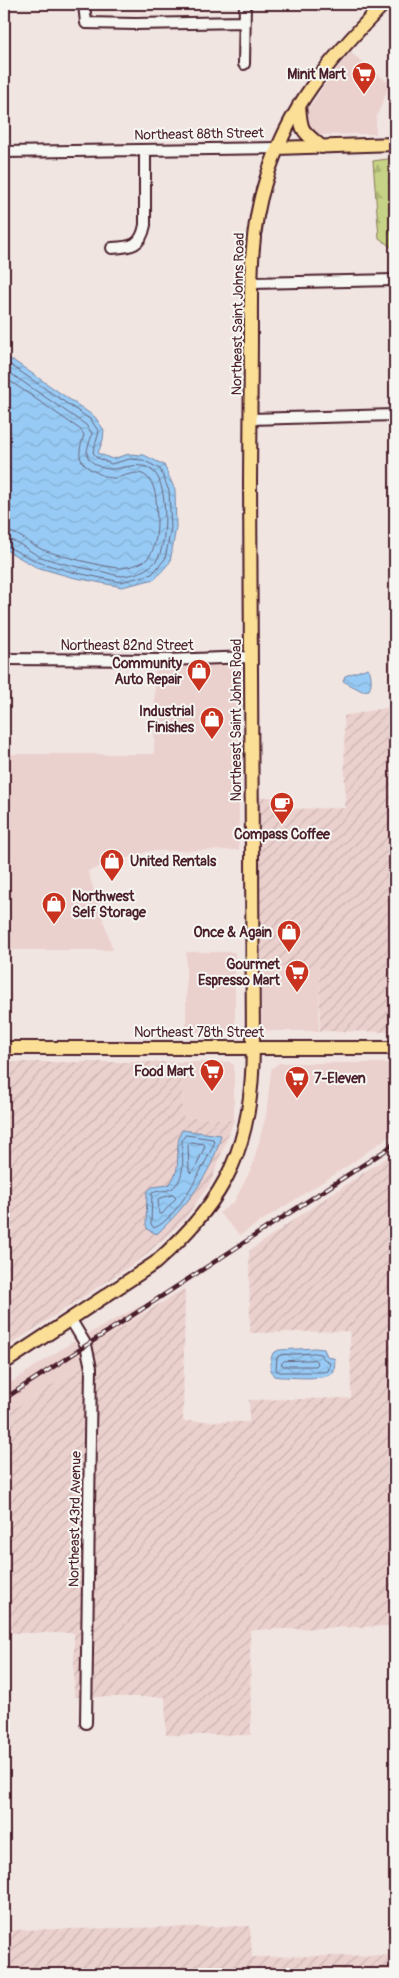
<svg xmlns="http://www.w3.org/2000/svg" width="399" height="1978" font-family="Pangolin,sans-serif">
	<defs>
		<pattern id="industrial-furrows" width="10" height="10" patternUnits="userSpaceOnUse" patternTransform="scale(1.25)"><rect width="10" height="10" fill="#ebd1ce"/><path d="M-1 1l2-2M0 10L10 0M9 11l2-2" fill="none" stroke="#cbb3b1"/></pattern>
		<pattern id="forest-firs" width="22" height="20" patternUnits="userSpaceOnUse" patternTransform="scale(1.25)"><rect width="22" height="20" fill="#c6d386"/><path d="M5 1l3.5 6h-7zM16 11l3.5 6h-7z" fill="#acb574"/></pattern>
		<pattern id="water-waves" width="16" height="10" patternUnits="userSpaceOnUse" patternTransform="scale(1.25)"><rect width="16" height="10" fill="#97cbf5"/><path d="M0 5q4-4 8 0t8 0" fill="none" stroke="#84aed2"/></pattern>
	</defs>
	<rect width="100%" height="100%" fill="#f1e5e2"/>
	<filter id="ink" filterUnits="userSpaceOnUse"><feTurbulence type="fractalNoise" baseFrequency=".02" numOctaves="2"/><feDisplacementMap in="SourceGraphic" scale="10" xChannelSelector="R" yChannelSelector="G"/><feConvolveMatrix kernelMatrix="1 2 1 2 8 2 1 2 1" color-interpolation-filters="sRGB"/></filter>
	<g filter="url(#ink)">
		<path fill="#ebd1ce" d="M350,52L390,84L376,118V134L312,135L304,119L305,114L325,84Z
			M155,665H239V850L149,851L88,871L113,950H4V754H154Z
			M186,952H235V1024L228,1031L186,1032Z
			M260,967H319V1031H272L266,1030L262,1027Z
			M181,1062H229L234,1065V1120L183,1117Z
			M279,1063H395V1132L349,1165L240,1235L219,1213L234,1202L252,1167L266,1115L271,1071L272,1068Z
			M140,1306L144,1312L108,1336L82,1366L4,1415V1387L69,1344Z"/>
		<path fill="url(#industrial-furrows)" d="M393,595H395V1032L320,1031L319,967H260L259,797H276L277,809L345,808L344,716L389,707L388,660L391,642Z
			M4,1062H181L183,1117L234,1120L211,1182L183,1221L141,1259L4,1349Z
			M395,1152V1626L250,1630L251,1735H166L165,1697H74V1633H4V1415L82,1366L108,1336L185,1288L183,1421L249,1422V1400L351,1398L350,1331L250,1333L249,1251L309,1209Z
			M250,1926L252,1957L395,1955V1974H4V1930Z"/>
		<path fill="url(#forest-firs)" stroke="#887958" d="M395,158V250L379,238L373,161Z"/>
		<path fill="url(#water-waves)" stroke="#7886a4" d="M4,357L14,361L95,417L104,430L103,440L98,453L112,459L129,454L144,455L164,465L175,490L176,528L170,562L155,579L122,587L71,577L36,567L4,549Z
			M368,668C372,673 372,685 369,690L362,691L343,681L345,676Z
			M182,1130L221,1135C212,1175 185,1207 157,1234L148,1230L146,1225L147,1192L152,1187L168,1185C185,1169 172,1148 182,1130Z
			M315,1348L324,1349L327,1356L335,1359L334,1372C326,1381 293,1377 280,1377L274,1376C268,1369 270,1361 273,1353L279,1350Z"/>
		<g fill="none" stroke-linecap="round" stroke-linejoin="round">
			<path stroke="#69647c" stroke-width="1" d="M4,362L12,366L91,420L99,432L93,452L96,457L111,464L130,459L143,460L160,469L169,491L171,528L165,559L152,574L121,582L72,572L38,562L4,545
				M4,369L86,425L92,433C91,443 82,453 91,461C114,482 134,453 155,473C168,487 168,547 156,561C148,570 135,575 122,576C116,576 109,573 104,572C83,568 61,564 41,557C29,552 17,539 4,539
				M4,377L81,430L84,435C78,453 76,463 96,472C101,475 107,478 114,478C126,477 139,467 149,479C158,490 156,507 157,520C157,532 156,550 147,559C142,564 129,567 122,568C111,569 52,554 41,549C29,543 18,532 4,531
				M186,1135L213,1139L214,1144C204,1166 177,1219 154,1228L151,1224L152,1193C157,1190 165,1192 171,1189C187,1179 182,1156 182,1140Z
				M191,1142L204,1144L205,1146L196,1167L191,1173L189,1171L188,1145Z
				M173,1195L176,1198L162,1214H159L158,1199Z
				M315,1353L320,1354L324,1359L330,1363L328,1371L321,1372H280L276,1370L277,1357L280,1355Z
				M315,1360L318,1363L316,1366H284L281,1364L284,1361Z"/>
			<defs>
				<path id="minor" d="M84,4L86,23L135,24L245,22
					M244,64L245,4
					M4,152L277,148
					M112,248C132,247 141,246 145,225V150
					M251,283L395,280
					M250,419L395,415
					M4,659L166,660L251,657
					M71,1320L86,1345L91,1368L86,1723"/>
				<path id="major" d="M299,105C301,133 302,130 322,147
					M277,148L395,144
					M4,1048H395
					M4,1363L155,1263C229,1198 252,1145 253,1047C252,858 251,670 250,481C250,434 251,386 251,339C251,287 249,234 265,183C288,106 329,60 384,4"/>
			</defs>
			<use href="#minor" stroke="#4a1f2b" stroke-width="14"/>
			<use href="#major" stroke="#4a1f2b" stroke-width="16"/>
			<use href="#minor" stroke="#f6f6f2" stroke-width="10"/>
			<use href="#major" stroke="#fbdf96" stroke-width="12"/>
			<defs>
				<path id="rail" d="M4,1399L386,1150L395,1142"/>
			</defs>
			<use href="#rail" stroke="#4a1f2b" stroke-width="4.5"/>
			<use href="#rail" stroke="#f6f6f2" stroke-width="2.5" stroke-dasharray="8" stroke-linecap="butt"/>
		</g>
	</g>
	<defs>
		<symbol id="supermarket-pin" viewBox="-11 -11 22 30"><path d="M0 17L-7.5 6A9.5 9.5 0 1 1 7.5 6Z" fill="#c8321e" stroke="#f6f6f2"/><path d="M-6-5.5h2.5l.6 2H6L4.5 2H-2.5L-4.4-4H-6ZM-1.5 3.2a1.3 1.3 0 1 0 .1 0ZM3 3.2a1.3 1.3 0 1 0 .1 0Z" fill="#fff"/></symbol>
		<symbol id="shop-pin" viewBox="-11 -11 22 30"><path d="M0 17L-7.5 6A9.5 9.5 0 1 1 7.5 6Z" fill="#c8321e" stroke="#f6f6f2"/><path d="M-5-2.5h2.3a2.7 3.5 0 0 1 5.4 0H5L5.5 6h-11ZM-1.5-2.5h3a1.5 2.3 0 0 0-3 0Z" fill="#fff"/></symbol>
		<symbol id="cafe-pin" viewBox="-11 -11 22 30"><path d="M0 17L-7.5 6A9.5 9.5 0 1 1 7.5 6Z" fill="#c8321e" stroke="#f6f6f2"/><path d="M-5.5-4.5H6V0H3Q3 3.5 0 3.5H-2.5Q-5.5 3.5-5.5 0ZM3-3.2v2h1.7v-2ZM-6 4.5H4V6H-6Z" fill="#fff"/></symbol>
	</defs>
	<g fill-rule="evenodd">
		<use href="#supermarket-pin" x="350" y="60" width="28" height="38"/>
		<use href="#shop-pin" x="185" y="657" width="28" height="38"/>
		<use href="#shop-pin" x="198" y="705" width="28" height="38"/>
		<use href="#cafe-pin" x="268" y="790" width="28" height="38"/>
		<use href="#shop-pin" x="98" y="847" width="28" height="38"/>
		<use href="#shop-pin" x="40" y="890" width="28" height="38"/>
		<use href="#shop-pin" x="275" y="918" width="28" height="38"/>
		<use href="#supermarket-pin" x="283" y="958" width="28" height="38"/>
		<use href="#supermarket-pin" x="198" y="1057" width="28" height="38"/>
		<use href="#supermarket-pin" x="283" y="1064" width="28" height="38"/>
	</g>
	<g text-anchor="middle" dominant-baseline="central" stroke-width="4" stroke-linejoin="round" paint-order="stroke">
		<g font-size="14" font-weight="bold" fill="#4a1f2b" stroke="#f6f6f2" text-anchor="end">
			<text x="346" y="74">Minit Mart</text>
			<text x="182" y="663">Community<tspan x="182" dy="16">Auto Repair</tspan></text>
			<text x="194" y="711">Industrial<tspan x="194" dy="16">Finishes</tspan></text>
			<text x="282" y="834" text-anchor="middle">Compass Coffee</text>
			<text x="130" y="861" text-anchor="start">United Rentals</text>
			<text x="72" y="896" text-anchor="start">Northwest<tspan x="72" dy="16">Self Storage</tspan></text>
			<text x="272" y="932">Once &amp; Again</text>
			<text x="280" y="964">Gourmet<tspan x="280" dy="16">Espresso Mart</tspan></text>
			<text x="194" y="1071">Food Mart</text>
			<text x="314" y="1078" text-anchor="start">7-Eleven</text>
		</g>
		<g font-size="14" fill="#4a1f2b" stroke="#f6f6f2">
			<text transform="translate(199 134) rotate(-1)">Northeast 88th Street</text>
			<text transform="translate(238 314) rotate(-89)">Northeast Saint Johns Road</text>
			<text x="127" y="645">Northeast 82nd Street</text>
			<text transform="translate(236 720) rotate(-90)">Northeast Saint Johns Road</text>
			<text x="199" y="1032">Northeast 78th Street</text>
			<text transform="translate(75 1519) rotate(-89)">Northeast 43rd Avenue</text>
		</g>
	</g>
	<rect width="399" height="1978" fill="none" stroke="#f6f6f2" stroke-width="20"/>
	<rect x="10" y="10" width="379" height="1958" fill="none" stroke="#4a1f2b" stroke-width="2" filter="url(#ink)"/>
</svg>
